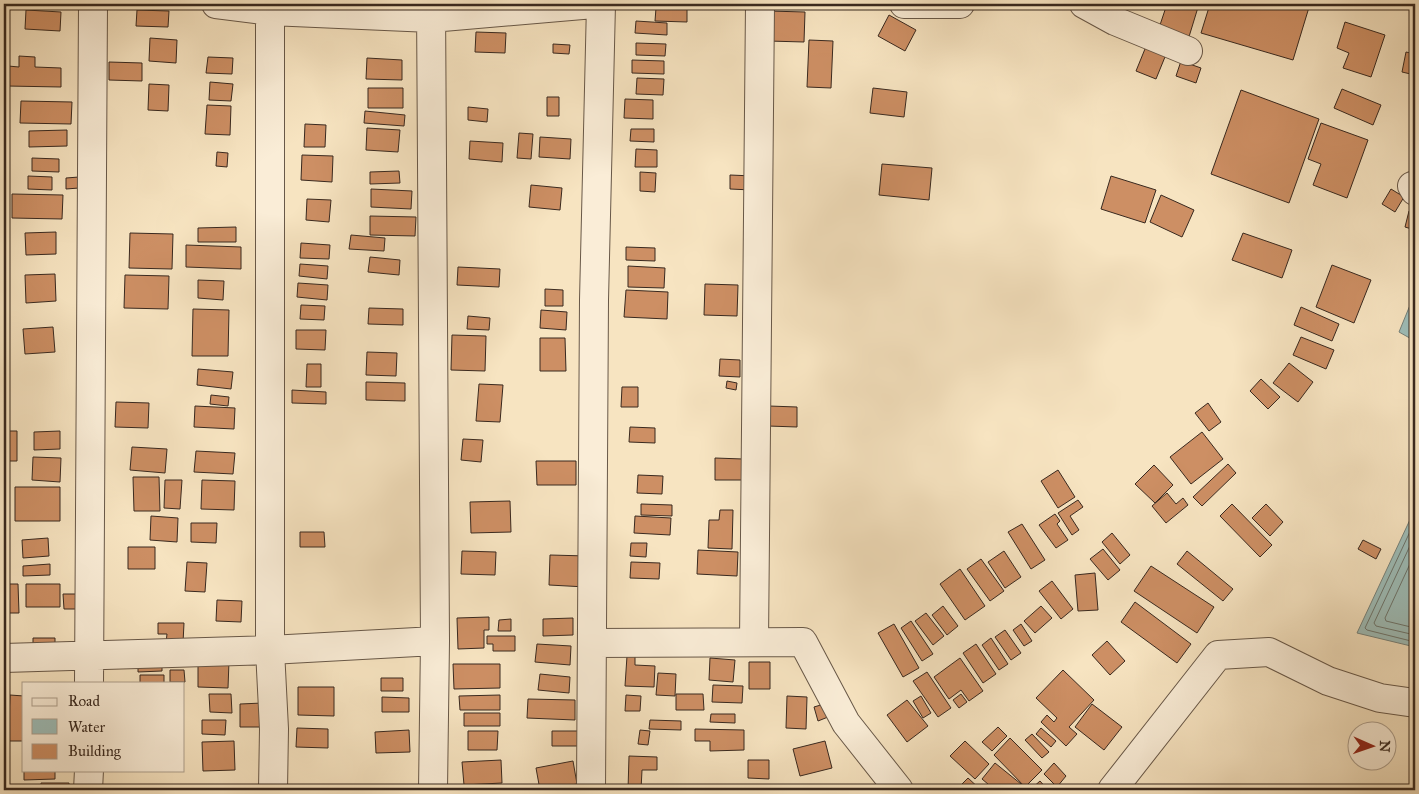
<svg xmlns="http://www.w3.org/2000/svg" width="1419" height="794" font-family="'IM FELL Great Primer',serif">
	<rect width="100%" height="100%" fill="#f7e4c1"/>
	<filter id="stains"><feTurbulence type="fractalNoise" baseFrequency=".004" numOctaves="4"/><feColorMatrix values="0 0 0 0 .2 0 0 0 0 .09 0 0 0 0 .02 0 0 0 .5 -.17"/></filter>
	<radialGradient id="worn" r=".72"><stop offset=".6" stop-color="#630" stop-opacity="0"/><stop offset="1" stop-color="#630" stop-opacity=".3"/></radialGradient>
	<path fill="#9ebeb9" stroke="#76827b" d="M1415,293V341L1399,332Z
		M1415,509V647L1357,633Z"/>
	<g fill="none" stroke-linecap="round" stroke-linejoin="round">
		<path stroke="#6c746c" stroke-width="1" d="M1415,521L1365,628L1367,630L1415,642
			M1415,535L1374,623L1376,626L1415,635
			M1415,553L1385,618L1386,621L1415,628"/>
	</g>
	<path fill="#cd8f64" stroke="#39291f" d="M1167,4H1199L1188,40L1158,31Z
		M1210,4H1310L1293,60L1201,33Z
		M656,8L687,9V22L655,21Z
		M26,10L61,12L60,31L25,29Z
		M137,10L169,11L168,27L136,26Z
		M768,11L805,12L804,42L768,41Z
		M889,15L916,30L905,51L878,36Z
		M636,21L667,23V35L635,33Z
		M1345,22L1385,35L1371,77L1343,68L1349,53L1337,48Z
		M476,32L506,33L505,53L475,52Z
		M150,38L177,40L176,63L149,61Z
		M809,40L833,41L831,88L807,87Z
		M636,43L666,44L665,56L636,55Z
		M553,44L570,45L569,54L553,53Z
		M1147,44L1167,52L1156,79L1136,71Z
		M1406,52L1415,54V75L1402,72Z
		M19,56L35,57V67L61,68V87L7,86L8,66L19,67Z
		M208,57L233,58L232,74L206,73Z
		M367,58L402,60V80L366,79Z
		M632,60L664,61V74L632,73Z
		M1181,61L1201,68L1196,83L1176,76Z
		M109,62L142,63V81L109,80Z
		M637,78L664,79L663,95L636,94Z
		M210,82L233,84L231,101L209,100Z
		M149,84L169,85L168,111L148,110Z
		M368,88H403V108H368Z
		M873,88L907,92L904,117L870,113Z
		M1342,89L1381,105L1373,125L1334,108Z
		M1241,90L1319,119L1289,203L1211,174Z
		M547,97H559V116H547Z
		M625,99L653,100V119L624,118Z
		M21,101L72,102L71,124L20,123Z
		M207,105L231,106L230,135L205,134Z
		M468,107L488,109L487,122L468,120Z
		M365,111L405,115L404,126L364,123Z
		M1321,123L1368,140L1347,198L1313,185L1321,164L1308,159Z
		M305,124L326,125L325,147H304Z
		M367,128L400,130L398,152L366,150Z
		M631,129H654V142L630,141Z
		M67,130V146L29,147V131Z
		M519,133L533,134L531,159L517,158Z
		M540,137L571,139L570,159L539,157Z
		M470,141L503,143L502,162L469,159Z
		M636,149L657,150V167H635Z
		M217,152L228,153L227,167L216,166Z
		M302,155L333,156L332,182L301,180Z
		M32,158L59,159V172L32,171Z
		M882,164L932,168L929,200L879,195Z
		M399,171L400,183L370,184V172Z
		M640,172L656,173L655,192L640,191Z
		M730,175L753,176L752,190L730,189Z
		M28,176L52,177V190L28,189Z
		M1111,176L1156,190L1145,223L1101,209Z
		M79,177V188L66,189V178Z
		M531,185L562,188L560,210L529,207Z
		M371,189L412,191L411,209L371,207Z
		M1391,189L1404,197L1395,212L1382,204Z
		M12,194L63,195L62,219L12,218Z
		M1161,195L1194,210L1182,237L1150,222Z
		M307,199L331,200L329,222L306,220Z
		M1409,211L1415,213V230L1405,227Z
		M370,216L416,217L415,236L370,235Z
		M236,227V242H198V228Z
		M56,232V254L26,255L25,233Z
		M130,233L173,234L172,269L129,268Z
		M1243,233L1292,250L1282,278L1232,260Z
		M351,235L385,238L384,251L349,249Z
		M301,243L330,245L329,259L300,258Z
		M186,245L241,247V269L186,267Z
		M626,247L655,248V261L626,260Z
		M370,257L400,260L399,275L368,272Z
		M300,264L328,266L327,279L299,276Z
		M1332,265L1371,280L1354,323L1316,307Z
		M628,266L665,268L664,288L628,287Z
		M458,267L500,269L499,287L457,285Z
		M55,274L56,301L26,303L25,275Z
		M125,275L169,276L168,309L124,308Z
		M198,280L224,281L223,300L198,298Z
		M298,283L328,285L327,300L297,297Z
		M705,284L738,285L737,316L704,315Z
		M545,289L563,290V306H545Z
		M626,290L668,292L667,319L624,317Z
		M301,305L325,306L324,320L300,319Z
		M1301,307L1339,324L1332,341L1294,325Z
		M369,308L403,309V325L368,324Z
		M193,309L229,310L228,356H192Z
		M541,310L567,312L566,330L540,328Z
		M468,316L490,318L489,330L467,329Z
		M53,327L55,352L25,354L23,329Z
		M296,330H326L325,350L296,349Z
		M452,335L486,336L485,371L451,370Z
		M1301,337L1334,350L1326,369L1293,355Z
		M540,338H565L566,371H540Z
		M367,352L397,353L396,376L366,375Z
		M720,359L740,360V377L719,376Z
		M1289,363L1313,382L1298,402L1273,383Z
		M307,364H321V387H306Z
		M198,369L233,372L231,389L197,385Z
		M1261,379L1280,397L1268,409L1250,391Z
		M727,381L737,383L736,390L726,388Z
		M366,382L405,383V401L366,400Z
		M479,384L503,385L500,422L476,421Z
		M622,387H638V407H621Z
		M292,390L326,392V404L292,403Z
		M211,395L229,397L228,406L210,404Z
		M116,402L149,403L148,428L115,427Z
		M1208,403L1221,422L1209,431L1195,413Z
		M195,406L235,408L234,429L194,427Z
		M769,406L797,407V427L768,426Z
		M630,427L655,428V443L629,442Z
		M4,431H17V461H4Z
		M60,431V449L34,450V432Z
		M1202,432L1223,459L1191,484L1170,457Z
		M463,439L483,440L481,462L461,460Z
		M132,447L167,449L165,473L130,470Z
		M196,451L235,453L233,474L194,472Z
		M33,457L61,458L60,482L32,480Z
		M715,458L743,459L742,480H715Z
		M536,461H576V485H537Z
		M1228,464L1236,473L1202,506L1193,497Z
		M1154,465L1173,485L1155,503L1135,484Z
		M4,468H8L9,500L4,501Z
		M1058,470L1075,497L1058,508L1041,481Z
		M638,475L663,476L662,494L637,493Z
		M133,477H159L160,511H134Z
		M165,480H182L180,509L164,508Z
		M202,480L235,481L234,510L201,509Z
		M15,487H60V521H15Z
		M1167,493L1176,504L1183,498L1188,505L1166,523L1152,506Z
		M1078,500L1083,507L1070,516L1079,530L1072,535L1058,513Z
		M510,501L511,532L471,533L470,502Z
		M641,504L672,505V516L641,515Z
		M1232,504L1272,545L1260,557L1220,516Z
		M1266,504L1283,522L1270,536L1252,518Z
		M720,510H733L732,549L708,548L709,520H719Z
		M1055,514L1060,521L1057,524L1068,540L1056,548L1039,525Z
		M151,516L178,518L177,542L150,540Z
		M635,516L671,518L670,535L634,533Z
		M191,523H217L216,543L191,542Z
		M1022,524L1045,560L1031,569L1008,532Z
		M300,532H324L325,547H300Z
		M1112,533L1130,555L1120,564L1102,542Z
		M48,538L49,556L23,558L22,540Z
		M1363,540L1381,549L1376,559L1358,549Z
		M631,543H647L646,557L630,556Z
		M128,547H155V569H128Z
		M1103,549L1120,570L1108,580L1090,559Z
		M698,550L738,552L737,576L697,574Z
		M462,551L496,552L495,575L461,574Z
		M1004,551L1021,577L1005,588L988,562Z
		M1187,551L1233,589L1223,601L1177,564Z
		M550,555L587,556L586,587L549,585Z
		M981,559L1004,591L990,601L967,569Z
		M187,562L207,563L205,592L185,591Z
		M631,562L660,563L659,579L630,578Z
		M50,564V575L23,576V566Z
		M1151,566L1214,607L1197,633L1134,591Z
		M960,569L985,606L965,620L940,584Z
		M1095,573L1098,610L1078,611L1075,575Z
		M1052,581L1073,609L1061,619L1039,591Z
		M4,584H18L19,613H4Z
		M26,584H60V607H26Z
		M63,594H76L77,609H64Z
		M217,600L242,601L241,622L216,621Z
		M1135,602L1191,644L1177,663L1121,622Z
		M943,606L958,626L947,635L932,615Z
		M1041,606L1052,618L1035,633L1024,621Z
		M926,613L944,636L933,645L915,621Z
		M489,617V630H484V648L458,649L457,618Z
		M573,618V635L543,636V619Z
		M511,619V631H498L499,620Z
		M911,621L933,654L922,661L901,628Z
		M158,623H184L183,643H166L167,634H158Z
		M894,624L919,668L903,677L878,633Z
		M1021,624L1032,641L1024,646L1013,630Z
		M1005,630L1021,653L1011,660L995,637Z
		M487,636H515V651H493V644H487Z
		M33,638H55V652H33Z
		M991,638L1008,664L999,670L982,645Z
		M1107,641L1125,661L1110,675L1092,655Z
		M537,644L571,646L570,665L535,662Z
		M976,644L996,674L983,683L963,653Z
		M627,656H635V665L655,666L654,687L625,686Z
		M710,658L735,660L733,682L709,680Z
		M960,658L983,691L969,701L961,690L949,699L934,677Z
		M138,659H162V671L138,672Z
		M198,661H229L228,688L198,687Z
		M749,662H770V689H749Z
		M453,664H500V688L454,689Z
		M170,670H184L185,682H170Z
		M1063,670L1094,700L1069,727L1077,734L1066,746L1041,722L1047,715L1054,722L1057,718L1036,698Z
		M927,672L951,708L938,717L913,681Z
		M658,673L676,674L675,696L656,695Z
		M540,674L570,677L569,693L538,690Z
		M140,675H164V683H140Z
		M381,678H403V691H381Z
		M713,685L743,686L742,703L712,702Z
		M298,687H334V716L298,715Z
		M209,694H231L232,713L210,712Z
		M676,694H703L704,710H676Z
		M961,694L967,702L959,708L953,700Z
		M10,695L24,696V741H8Z
		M500,695V710H460L459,696Z
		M626,695L641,696L640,711H625Z
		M787,696L807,697L806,729L786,728Z
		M921,696L931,713L923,718L913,701Z
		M382,697L409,698V712H382Z
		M528,699L575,700V720L527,718Z
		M907,700L928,726L907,742L887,715Z
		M263,703V727H240V704Z
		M824,704L828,717L818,721L814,707Z
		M1092,704L1122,727L1104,750L1075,727Z
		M464,713H500V726H464Z
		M711,714H735V723L710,722Z
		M202,720H226L225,735L202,734Z
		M650,720L681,721V730L649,729Z
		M998,727L1007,736L992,751L982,742Z
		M297,728L328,729V748L296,747Z
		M1041,728L1056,741L1051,747L1036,734Z
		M695,729L744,730V750L710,751V741H695Z
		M409,730L410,752L376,753L375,732Z
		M640,730L650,731L648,745L638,744Z
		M468,731H498L497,750H468Z
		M552,731H581V746H552Z
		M1032,734L1049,752L1042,758L1025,740Z
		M1010,738L1042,770L1025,787L994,755Z
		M234,741L235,770L203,771L202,742Z
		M825,741L832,768L800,776L793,749Z
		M965,741L989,764L975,779L950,756Z
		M629,756L657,757V770H642L641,790H628Z
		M501,760L502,783L464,785L462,762Z
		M748,760H769V779L748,778Z
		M573,761L577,784L540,790L536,768Z
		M995,763L1026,788L1024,790H995L982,779Z
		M1054,763L1066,776L1057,787L1044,774Z
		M24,770H55V779L24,780Z
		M968,778L981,790H956Z
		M1040,781L1048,790H1047L1031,789Z
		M41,783H69V790H41Z
		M234,788V790H202V789Z"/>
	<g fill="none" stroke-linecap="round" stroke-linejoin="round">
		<defs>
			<path id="street" d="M216,4L270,11L431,18L594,4
				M270,4V650L274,729L273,790
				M431,4L435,641L433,790
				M904,4H960
				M1084,4L1115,21L1188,51
				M1412,186L1415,191
				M754,642L760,4
				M594,643L803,642L846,723L899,790
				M4,658L270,650L435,641
				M89,683L93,4
				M88,790L89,770
				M591,790L594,300L601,4
				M1112,790L1218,655L1269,652L1328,681L1380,698L1415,703"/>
		</defs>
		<use href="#street" stroke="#685848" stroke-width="30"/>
		<use href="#street" stroke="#faedd7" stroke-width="28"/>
	</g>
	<rect width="1419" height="794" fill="none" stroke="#f7e4c1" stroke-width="20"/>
	<rect x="5" y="5" width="1409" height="784" fill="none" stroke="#39291f" stroke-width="2.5"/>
	<rect x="10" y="10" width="1399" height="774" fill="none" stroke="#39291f"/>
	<rect x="22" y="682" width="162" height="90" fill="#faedd7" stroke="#ad9f8d"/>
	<rect x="32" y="698" width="25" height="8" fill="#faedd7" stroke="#ad9f8d"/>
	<text x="68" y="706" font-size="15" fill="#39291f">Road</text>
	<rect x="32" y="719" width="25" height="15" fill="#9ebeb9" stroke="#ad9f8d"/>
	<text x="68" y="732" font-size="15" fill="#39291f">Water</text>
	<rect x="32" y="744" width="25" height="15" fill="#cd8f64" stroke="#ad9f8d"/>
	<text x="68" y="756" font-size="15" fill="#39291f">Building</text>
	<g transform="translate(1372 746) rotate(92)"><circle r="24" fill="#faedd7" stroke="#ad9f8d"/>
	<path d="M0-4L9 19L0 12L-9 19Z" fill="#8f2418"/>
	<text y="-8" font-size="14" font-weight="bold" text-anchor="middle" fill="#39291f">N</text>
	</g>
	<rect width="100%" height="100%" filter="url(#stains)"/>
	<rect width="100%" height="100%" fill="url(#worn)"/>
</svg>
